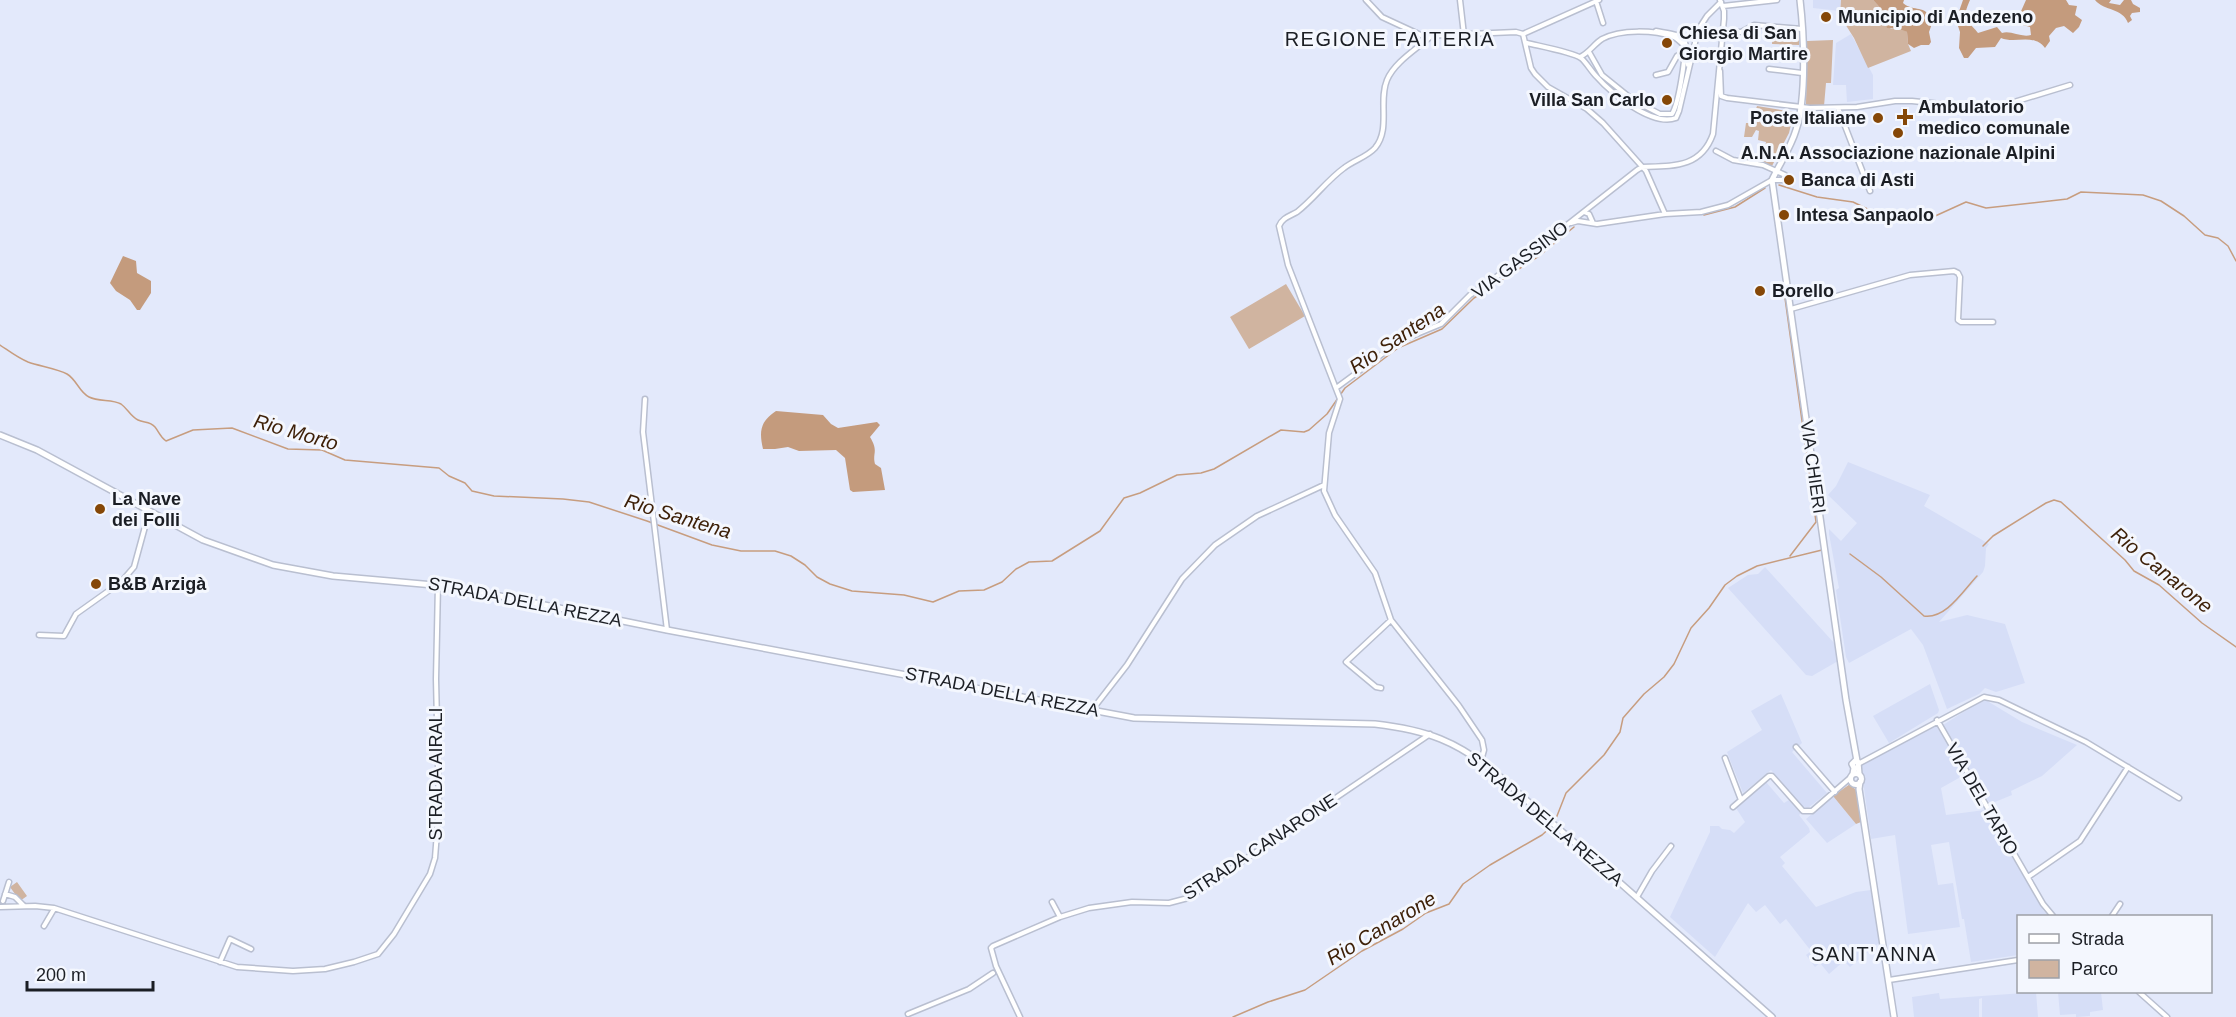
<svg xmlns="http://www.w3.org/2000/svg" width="2236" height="1017" font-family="Arial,sans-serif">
	<rect width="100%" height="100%" fill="#e3e9fb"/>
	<path fill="#d6def7" d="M1813,0H1841L1840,11L1813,8Z
		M1851,34L1873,75V99L1847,102L1846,85H1833L1836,43Z
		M1848,462L1930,495L1924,506L1989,544L1986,548L1985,566L1983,572L1939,622L1967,615L2005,624L2025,683L1996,692L1985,688L1979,694L1947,709L1923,645L1911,629L1849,663L1846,657L1836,590L1839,588L1829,534V529L1841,541L1857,523L1828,495L1836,486Z
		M1765,567L1835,644L1838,661L1812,676L1806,675L1728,588L1748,575L1758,574Z
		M1930,684L1939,710L1938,713L1889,743L1873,716Z
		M1781,694L1802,743L1792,752L1827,793L1808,808L1802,806L1771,770L1743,793L1727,752L1762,730L1751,711Z
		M1984,699L2022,722L2077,745L2042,776L2011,791L2012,795L1990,804L1943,725Z
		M1933,725L1937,727L1966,774L1941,788L1946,815L1985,810L2043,910L2049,916H2018V955L1971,962L1964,919H1962L1949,842L1931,845L1938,885L1953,883L1960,927L1908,934L1895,835L1871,839L1861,766Z
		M1766,782L1784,803L1789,800L1801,813L1799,815L1809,828L1810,832L1780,857L1785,863L1782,866L1816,907L1856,892L1871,890L1879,943L1850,967L1844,961L1829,974L1820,963L1815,967L1806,955L1811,951L1786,919L1780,924L1765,905L1756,912L1748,903L1715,957L1670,917L1710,832V826H1719L1722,829L1730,830L1734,833L1745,822L1736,808Z
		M1833,796L1856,824L1827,843L1806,819Z
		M2036,992L2038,1017H1982V998L1979,999V1017H1914L1912,997L1939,993L1940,999Z
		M2058,992H2101L2103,1010L2090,1012V1016L2076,1017V1014L2060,1015Z"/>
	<path fill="#d0b4a0" d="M1841,0H1873L1884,12L1886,24L1891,29L1900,28L1907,32L1908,44L1911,51L1868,68L1854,38L1840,16Z
		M1773,28L1799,30V45L1772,44Z
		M1833,40L1831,83H1826L1824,106L1806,105L1807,41Z
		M1757,106L1794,112L1789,133L1772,166L1769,167L1750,161L1751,154H1764L1766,142L1758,140L1759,131L1756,130L1752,137H1744L1746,123H1751Z
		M1286,284L1305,316L1249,349L1230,317Z
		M1850,784L1856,790L1861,822L1856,824L1833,796Z
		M17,882L27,896L20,901L10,887Z"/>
	<path fill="#c49b7d" d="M1873,0H1904L1903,3C1915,13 1924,3 1933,21L1929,32L1931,42L1929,45H1921L1914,48L1908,44L1907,32L1900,29L1887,28L1884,12Z
		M1963,0H1970C1961,20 1967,19 1978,33L1997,27L2002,33C2011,30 2021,38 2031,35L2030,27L2023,25L2018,18L2026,0H2066L2069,5L2077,6L2075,15L2082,20L2079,27L2073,33L2064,26L2056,28L2049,36L2050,41L2045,48C2035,33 2014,44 2001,38L1995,47L1976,48L1968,58H1964L1959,48L1960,32L1956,20Z
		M2095,0H2111L2109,3L2120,5L2124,0H2131L2133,4L2140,8V12L2132,13L2130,16L2132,20L2128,23C2123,8 2104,11 2095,0Z
		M123,256L136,261L137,273L151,281V293L140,310H137L130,300L116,291L110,283Z
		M776,411L823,415L831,424L838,428L877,422L880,425L870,437C879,452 872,453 875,464L881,468L885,490L853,492L850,490L845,458L836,450L799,451L788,447L775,449H763C759,431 760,422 776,411Z"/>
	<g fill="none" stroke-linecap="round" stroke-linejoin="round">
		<path stroke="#c79d7f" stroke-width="1.5" d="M1779,185L1817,197L1853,202L1880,215L1916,222L1933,217L1966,202L1986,208L2067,199L2081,192L2143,195L2161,201L2184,216L2205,235L2218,238L2228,246L2236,261
			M1704,215L1735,207L1765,188
			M1785,298L1816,522L1790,556
			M0,345C9,351 18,358 28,362C39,366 58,369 67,374C77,380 79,392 89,397C99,402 112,399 121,404C128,409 130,416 138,420C144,423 150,421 155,427C159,432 160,437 166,441L193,430L232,428L288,449L322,450L345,460L439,468L449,476L465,483L472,491L494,496L563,499L589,502L647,521L712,545L741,551H775L791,556L805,565L817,577L830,584L852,591L904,595L933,602L959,591L984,590L1002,582L1016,569L1029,562L1052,561L1100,531L1124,498L1140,493L1177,475L1201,473L1214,469L1281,430L1304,432L1309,430L1327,414L1345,388L1357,379L1398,348L1442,329L1474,298L1539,256L1574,227
			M1983,546L1993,536L2046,503L2054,500L2061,502L2125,560L2134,571L2159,585L2202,623L2236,647
			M1850,554L1881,577L1924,616C1946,619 1963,591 1977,576
			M1555,821L1566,793L1604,755L1620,732L1623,718L1644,694L1664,677L1674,664L1691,628L1709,608L1725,585L1737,576L1757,566L1822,550
			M1233,1017L1268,1002L1305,990L1362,951L1403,929L1426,913L1449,904L1463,884L1490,865L1542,835L1553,825"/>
		<defs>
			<path id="street" d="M1366,0L1382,17L1423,36L1516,32L1523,34
				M1460,0L1464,35
				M1596,1L1603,23
				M1723,6L1777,0
				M1694,30L1695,40
				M1656,31C1688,37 1685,34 1688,65
				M1722,31L1741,32L1754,25L1802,29
				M1523,34L1531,68L1535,74L1548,87L1587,109L1603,123L1646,171L1665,214
				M1523,34L1599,0
				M1429,38C1415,50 1394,63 1387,80C1378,101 1391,129 1375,148C1367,157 1354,160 1344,168C1327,180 1314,199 1297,212C1290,216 1282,218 1279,226L1288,265L1340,399L1329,433L1324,491L1335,515L1375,573L1391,620L1459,706L1482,740L1484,750L1481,761
				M1527,43C1539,46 1572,52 1581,58C1586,62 1591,71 1596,76C1611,93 1652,127 1676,118L1679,111L1698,30L1707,16L1721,2
				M1580,57C1589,53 1594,44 1602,39C1621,29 1654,30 1674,37C1678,39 1681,43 1685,46C1685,60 1679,103 1672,114H1660L1633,100L1602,75L1589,52
				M1769,69L1802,73
				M1720,71L1721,96L1727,98L1810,108L1857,107L1895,101H1912L1980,108L2001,106L2070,85
				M1656,75L1668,72L1677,56L1685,52
				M1838,108L1870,191
				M1584,212L1589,214L1593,223
				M1571,223L1578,221L1597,224L1665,214L1701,212L1728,205L1772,180H1783L1785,175L1763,165L1733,160L1716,151
				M1791,309L1910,275L1954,271L1958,273L1960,277L1958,320L1961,322H1993
				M1336,388L1389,349L1407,338L1441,324L1470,295L1535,250L1637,170L1642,167C1673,166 1701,168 1713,134L1724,19V11L1720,0
				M645,399L643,432L667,630
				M39,635L64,636L76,614L121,582L134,567L149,512
				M1381,688L1376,687L1346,662L1391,620
				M1092,710L1127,665L1182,579L1215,545L1257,516L1324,485
				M1937,720L2043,904L2053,916
				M1796,747L1835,792
				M1725,758L1741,800
				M1858,764L1984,697L1999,700L2086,742L2179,798
				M1733,807L1769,776H1772L1803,811H1812L1850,778
				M2028,877L2080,841L2128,767
				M5,894L15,897L24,906
				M1637,897L1652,871L1671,846
				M3,901L9,882
				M1052,902L1060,917
				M0,907L35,906L54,908L237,967L293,971L325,969L354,962L378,954L394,934L430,874L435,858L439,807L436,679L438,584
				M2112,916L2120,904
				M44,926L54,909
				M220,962L230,939L251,949
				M1889,980L2018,960
				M2139,992L2167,1017
				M908,1014L969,989L993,973
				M1020,1017L996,966L991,948L993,946L1060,917L1089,908L1132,902L1169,903L1188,898L1430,734"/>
			<path id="secondary" d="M1800,0C1804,34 1807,97 1796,130C1791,147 1780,163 1772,180L1846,700L1857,761
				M0,435L37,450L203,540L273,565L333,576L456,587L667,630L1134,718L1375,724C1427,730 1457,741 1498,775L1772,1017
				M1850.5 779a5.5 5.5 0 1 1 11 0a5.5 5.5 0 1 1-11 0Z
				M1853,774L1854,768L1852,764L1856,760L1858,762L1859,774
				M1860,782L1859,789L1894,1017"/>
		</defs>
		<use href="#street" stroke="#b9bfd0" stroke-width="7"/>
		<use href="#secondary" stroke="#b9bfd0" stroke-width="8"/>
		<use href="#street" stroke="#fff" stroke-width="4"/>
		<use href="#secondary" stroke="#fff" stroke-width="5"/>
	</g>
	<g fill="#854707" stroke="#f4f7fe" stroke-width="2">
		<circle cx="1826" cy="17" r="6"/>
		<circle cx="1667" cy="43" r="6"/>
		<circle cx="1667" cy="100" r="6"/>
		<path d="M1902 108h6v6h6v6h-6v6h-6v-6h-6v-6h6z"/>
		<circle cx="1878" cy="118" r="6"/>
		<circle cx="1898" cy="133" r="6"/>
		<circle cx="1789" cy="180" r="6"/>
		<circle cx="1784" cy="215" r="6"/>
		<circle cx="1760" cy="291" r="6"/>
		<circle cx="100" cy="509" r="6"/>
		<circle cx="96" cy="584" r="6"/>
	</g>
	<g text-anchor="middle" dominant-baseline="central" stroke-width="6" stroke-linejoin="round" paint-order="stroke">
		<g font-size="18" font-weight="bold" fill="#1b1e24" stroke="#f4f7fe" text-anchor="start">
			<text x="1838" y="17">Municipio di Andezeno</text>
			<text x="1679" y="33">Chiesa di San<tspan x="1679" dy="21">Giorgio Martire</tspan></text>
			<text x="1655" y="100" text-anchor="end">Villa San Carlo</text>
			<text x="1918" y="107">Ambulatorio<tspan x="1918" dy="21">medico comunale</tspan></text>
			<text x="1866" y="118" text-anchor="end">Poste Italiane</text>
			<text x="1898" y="153" text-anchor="middle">A.N.A. Associazione nazionale Alpini</text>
			<text x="1801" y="180">Banca di Asti</text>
			<text x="1796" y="215">Intesa Sanpaolo</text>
			<text x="1772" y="291">Borello</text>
			<text x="112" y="499">La Nave<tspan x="112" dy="21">dei Folli</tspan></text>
			<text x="108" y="584">B&amp;B Arzigà</text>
		</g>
		<g font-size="18" fill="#1b1e24" stroke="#f4f7fe">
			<text transform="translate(1520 260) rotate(-37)">VIA GASSINO</text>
			<text transform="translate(1813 467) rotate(82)">VIA CHIERI</text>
			<text transform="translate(525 602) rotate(11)">STRADA DELLA REZZA</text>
			<text transform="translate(1002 692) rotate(11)">STRADA DELLA REZZA</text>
			<text transform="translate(436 774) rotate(-90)">STRADA AIRALI</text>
			<text transform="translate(1982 799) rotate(60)">VIA DEL TARIO</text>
			<text transform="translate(1545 819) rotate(40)">STRADA DELLA REZZA</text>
			<text transform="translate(1260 847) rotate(-33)">STRADA CANARONE</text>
		</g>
		<g font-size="20" letter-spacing="1.5" fill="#1b1e24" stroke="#f4f7fe">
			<text x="1390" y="39">REGIONE FAITERIA</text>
			<text x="1874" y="954">SANT'ANNA</text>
		</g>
		<g font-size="20" font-style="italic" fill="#3e2109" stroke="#f4f7fe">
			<text transform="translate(1397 338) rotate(-34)">Rio Santena</text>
			<text transform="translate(296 432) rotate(16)">Rio Morto</text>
			<text transform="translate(678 516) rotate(17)">Rio Santena</text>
			<text transform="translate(2162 570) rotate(39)">Rio Canarone</text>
			<text transform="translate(1381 928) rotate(-31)">Rio Canarone</text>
		</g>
	</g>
	<rect x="2017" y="915" width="195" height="78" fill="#f4f7fe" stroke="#9da0a7" stroke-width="1.5"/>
	<rect x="2029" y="934" width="30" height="9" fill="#ffffff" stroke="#9da0a7" stroke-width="1.5"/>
	<text x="2071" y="945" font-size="18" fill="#1b1e24">Strada</text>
	<rect x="2029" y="960" width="30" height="18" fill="#d0b4a0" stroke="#9da0a7" stroke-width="1.5"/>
	<text x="2071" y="975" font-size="18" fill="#1b1e24">Parco</text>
	<path d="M27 981v9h126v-9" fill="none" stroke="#1b1e24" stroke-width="3"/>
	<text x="36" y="981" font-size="18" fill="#1b1e24" stroke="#f4f7fe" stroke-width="4.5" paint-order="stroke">200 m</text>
</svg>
